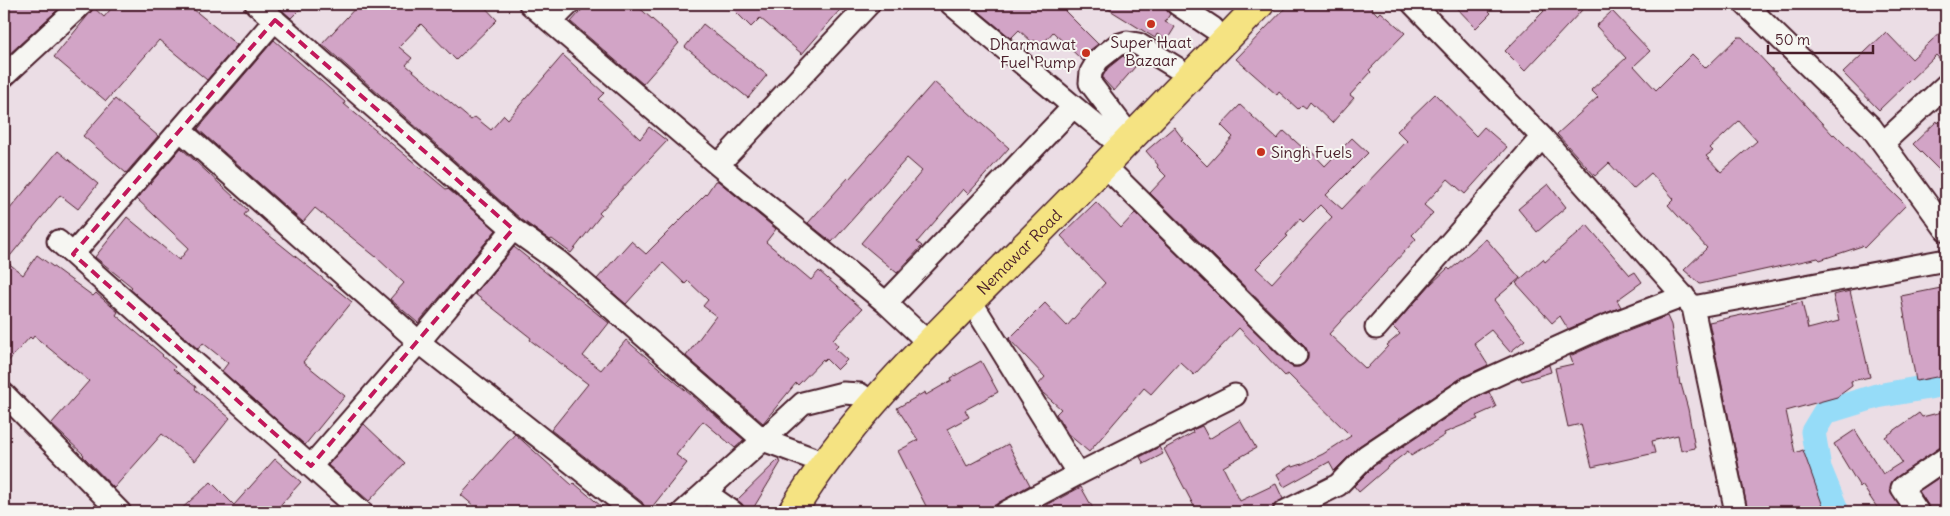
<svg xmlns="http://www.w3.org/2000/svg" width="1950" height="516" font-family="Delius,sans-serif">
	<rect width="100%" height="100%" fill="#ebdde5"/>
	<filter id="ink" filterUnits="userSpaceOnUse"><feTurbulence type="fractalNoise" baseFrequency=".02" numOctaves="2"/><feDisplacementMap in="SourceGraphic" scale="10" xChannelSelector="R" yChannelSelector="G"/><feConvolveMatrix kernelMatrix="1 2 1 2 8 2 1 2 1" color-interpolation-filters="sRGB"/></filter>
	<g filter="url(#ink)">
		<g fill="none" stroke-linecap="round" stroke-linejoin="round">
			<path stroke="#96dcf8" stroke-width="25" d="M1837,512L1819,468L1813,432L1825,412L1877,396L1946,384"/>
		</g>
		<path fill="#d2a4c6" stroke="#4a1f2b" fill-rule="evenodd" d="M4,4H64L7,56L4,53Z
			M115,4H187L237,45L207,80L159,40L106,101L54,57L94,8L104,17Z
			M275,4H305L291,18Z
			M359,4H482L497,20L456,60L421,24L399,47L412,58L406,65L471,120L475,117L491,130L504,115L508,119L563,55L604,93L598,99L640,139L649,127L667,141L599,213L601,215L571,253L552,239L550,240L521,219L322,44Z
			M587,4H635L679,43L643,84L571,22Z
			M728,4H845L802,54L760,18L751,27Z
			M981,4H1071L1065,11L1098,44L1090,50L1083,61L1053,32L1041,46L1034,40L1032,42L1019,30L1011,38L976,9Z
			M1100,4H1165L1166,10L1170,14L1165,22L1175,27L1167,40L1157,34L1155,38Z
			M1289,4H1367L1378,15L1381,12L1405,33L1369,70L1371,72L1350,95L1354,98L1332,123L1310,102L1306,108L1302,105L1298,109L1279,92L1277,95L1236,59Z
			M1453,4H1494L1488,10L1491,13L1476,28Z
			M1537,4H1575L1582,10L1525,71L1505,51L1544,11Z
			M1612,11L1650,51L1634,66L1656,90L1692,54L1706,68L1738,37H1742L1833,135L1834,134L1906,205L1864,248L1862,246L1820,260L1818,258L1700,284L1684,270L1707,248L1668,205L1674,199L1651,173L1633,189L1609,163L1595,176L1557,134L1598,97L1591,90L1626,58L1596,26ZM1739,121L1757,141L1721,172L1706,156L1713,151L1710,148Z
			M703,24L767,75L748,98L685,47Z
			M1946,27V66L1936,55L1879,110L1843,73L1886,32L1912,59Z
			M274,40L345,102L344,104L447,190L448,189L496,230L418,323L390,299L404,283L376,257L315,208L303,222L198,129Z
			M1123,56L1135,67L1114,91L1103,79V76L1108,68Z
			M934,82L1009,148L968,194L963,189L917,242L922,246L897,273L861,243L922,171L907,158L832,242L808,223L848,178L849,179Z
			M1435,94L1476,136L1484,127L1507,147L1465,194L1448,179L1424,205L1433,213L1412,235L1416,239L1329,334L1366,369L1388,346L1387,345L1400,334L1393,327L1431,284L1448,268L1450,270L1486,239L1520,278L1494,300L1525,340L1510,352L1491,330L1474,343L1488,365L1461,378L1359,446L1334,471L1329,462L1284,487L1277,474L1292,465L1293,467L1302,464L1323,454L1351,436L1288,374L1285,376L1239,328L1194,375L1180,362L1151,394L1144,388L1089,452L1068,434L1056,414L1061,409L1043,393L1038,385L1045,377L1009,339L1045,303L1067,326L1105,283L1061,236L1096,202L1121,228L1135,213L1288,364L1293,367H1299L1304,364L1308,359V352L1305,346L1150,193L1166,176L1157,167L1158,165L1146,151L1174,127L1183,139L1181,140L1207,166L1233,137L1221,125L1240,105L1277,139L1284,131L1304,149L1307,147L1325,166L1352,138L1368,153L1326,195L1342,209L1407,141L1397,131ZM1320,205L1332,217L1272,283L1256,268L1288,236L1286,235L1300,219L1303,222Z
			M115,99L158,136L126,173L83,136Z
			M1946,115V177L1913,144L1937,121L1938,123Z
			M181,148L248,210L244,215L352,302L303,362L345,396L305,445L222,371L228,363L203,343L198,349L130,289L132,287L95,257L127,217L179,260L189,248L137,199Z
			M58,151L98,184L78,209L60,195L6,261L23,275L37,255L93,296L96,293L118,312L116,315L163,355L162,356L175,367L173,369L196,387L195,389L230,418L195,461L162,434L114,488L83,456L84,455L51,424L89,381L34,336L32,339L30,337L4,366V216Z
			M715,181H718L776,229L766,242L811,280L819,271L862,309L833,340L838,346L835,349L847,360L837,370L826,359L824,361L823,359L798,385L796,383L763,423L686,356L716,316L703,306L708,300L688,281L685,284L663,263L626,304L597,279L631,241L646,254L707,193Z
			M1548,184L1566,207L1537,232L1518,209Z
			M1587,225L1630,275L1635,272L1642,282L1617,300L1621,307L1568,329L1560,316L1552,323L1516,283L1543,259L1545,262Z
			M514,247L609,323L583,356L601,370L626,340L744,440L735,448L703,421L676,455L687,463L648,512H646L642,502L551,430L588,384L530,340L531,338L475,294Z
			M1946,287V375L1916,381L1901,296Z
			M1850,291L1870,377L1851,381L1852,386L1837,397L1786,411L1795,453L1803,450L1825,512H1748L1709,322L1802,302L1808,329L1839,321L1833,295Z
			M1667,316L1671,325L1680,385L1681,384L1688,409L1695,448L1681,451L1678,435L1652,441L1655,453L1592,467L1581,424L1568,427L1555,368L1573,364L1570,356L1608,339Z
			M981,361L998,392L965,410L969,417L947,429L967,466L1008,444L1030,485L988,509L990,512H929L898,451L918,440L897,408L925,392L926,395L952,380L951,378Z
			M1549,365L1551,372L1522,381L1520,378Z
			M1489,392L1496,407L1476,416L1478,419L1444,433L1445,435L1411,456L1408,451L1395,461L1359,492L1354,486L1374,466L1474,399Z
			M1946,411V446L1939,448L1895,478L1891,483L1890,489L1891,494L1903,512H1880L1862,485L1860,487L1834,444L1855,430L1883,474L1902,462L1885,437L1919,413L1922,417Z
			M1240,420L1256,448L1223,467L1240,501L1276,484L1283,499L1274,505L1272,512H1197L1164,449L1193,433L1192,430L1202,426L1209,439Z
			M364,424L405,463L369,501L328,465Z
			M515,434L572,485L574,483L608,512H481L461,495Z
			M1159,447L1163,454L1144,464L1140,457Z
			M275,459L301,482L274,512H178L211,482L234,505Z
			M778,460L781,462L751,512H745L744,506L737,500Z
			M1946,473V512H1930L1928,505L1919,491Z
			M1081,487L1095,512H1051L1047,505Z"/>
		<g fill="none" stroke-linecap="round" stroke-linejoin="round">
			<defs>
				<path id="minor" d="M256,4L513,229L558,261L763,440L803,403L843,393L860,394L873,404
					M530,4L551,22L569,4
					M951,4L1122,147
					M1177,4L1213,28
					M1413,4L1542,137L1693,307L1736,512
					M1745,4L1871,127L1946,230
					M275,20L180,130L419,342L513,229
					M551,22L718,165L886,303L918,333L928,346
					M4,76L82,4
					M1122,125L1090,83L1091,72L1098,60L1117,45L1127,42L1138,44L1177,68
					M1883,143L1946,85
					M718,165L869,4
					M1105,166L1296,355
					M58,241L362,512
					M73,254L180,130
					M971,301L1078,474
					M886,303L1073,107
					M1693,307L1946,260
					M1376,328L1542,137
					M4,394L120,512
					M311,466L419,342L634,512
					M706,493L733,512
					M683,512L763,440L825,463
					M1006,512L1078,474L1235,395
					M1284,512L1338,485L1366,456L1468,388L1603,327L1684,296
					M1918,512L1902,488L1946,458"/>
				<g id="highway">
					<path id="s1" d="M792,512C851,415 936,336 1015,256C1098,173 1179,88 1260,4"/>
				</g>
			</defs>
			<use href="#minor" stroke="#4a1f2b" stroke-width="25"/>
			<use href="#highway" stroke="#4a1f2b" stroke-width="31"/>
			<use href="#minor" stroke="#f6f6f2" stroke-width="21"/>
			<use href="#highway" stroke="#f5e382" stroke-width="28"/>
		</g>
	</g>
	<path fill="none" stroke="#c2185b" stroke-width="4" stroke-dasharray="10 6" stroke-linejoin="round" d="M275,20L513,229L311,466L73,254Z"/>
	<g fill="#c8321e" stroke="#f6f6f2" stroke-width="2">
		<circle cx="1151" cy="24" r="5"/>
		<circle cx="1086" cy="53" r="5"/>
		<circle cx="1261" cy="152" r="5"/>
	</g>
	<g text-anchor="middle" dominant-baseline="central" stroke-width="4" stroke-linejoin="round" paint-order="stroke">
		<g font-size="16" fill="#4a1f2b" stroke="#f6f6f2">
			<text x="1151" y="42">Super Haat<tspan x="1151" dy="18">Bazaar</tspan></text>
			<text x="1076" y="44" text-anchor="end">Dharmawat<tspan x="1076" dy="18">Fuel Pump</tspan></text>
			<text x="1271" y="152" text-anchor="start">Singh Fuels</text>
		</g>
		<g font-size="16" fill="#4a1f2b" stroke="#f6f6f2">
			<text stroke="none"><textPath href="#s1" startOffset="346">Nemawar Road</textPath></text>
		</g>
	</g>
	<rect width="1950" height="516" fill="none" stroke="#f6f6f2" stroke-width="20"/>
	<rect x="10" y="10" width="1930" height="496" fill="none" stroke="#4a1f2b" stroke-width="2" filter="url(#ink)"/>
	<path d="M1768 45v8h105v-8" fill="none" stroke="#4a1f2b" stroke-width="2.5"/>
	<text x="1775" y="45" font-size="15" fill="#4a1f2b" stroke="#f6f6f2" stroke-width="4" paint-order="stroke">50 m</text>
</svg>
